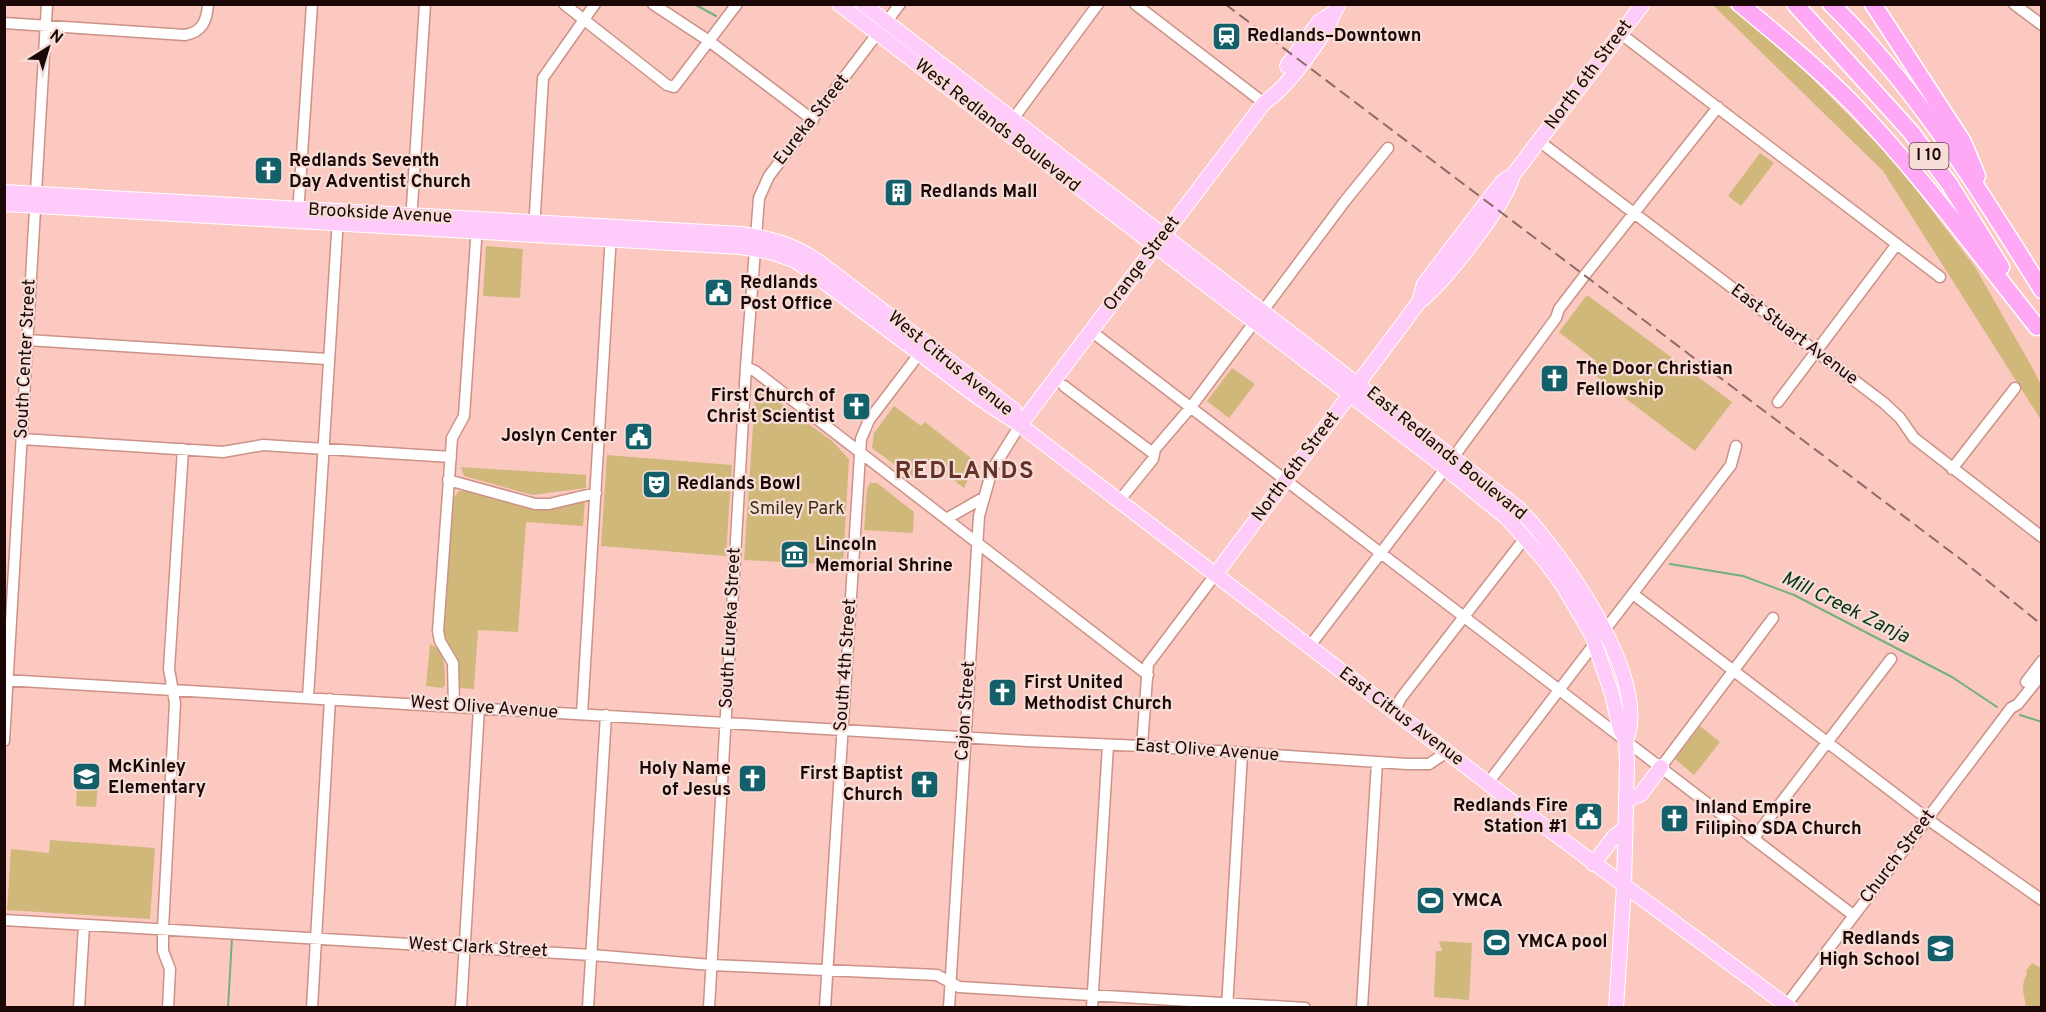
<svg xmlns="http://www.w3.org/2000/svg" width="2046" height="1012" font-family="Overpass,sans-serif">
	<rect width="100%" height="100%" fill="#fcc9c0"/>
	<path fill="#cfb87a" d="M1713,5H1726L1774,40L1895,162L1975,267L2032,367L2041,385V420L1883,171Z
		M1760,153L1774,163L1741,206L1728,196Z
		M486,246L523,249L520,298L483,296Z
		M1587,295L1732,402L1695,451L1592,373L1594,370L1590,367L1596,361L1559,332Z
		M1232,368L1255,384L1229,418L1207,401Z
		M761,389L832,441L849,459L843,565L744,560L755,395Z
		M894,406L921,426L925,422L976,462L964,488L927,460L913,478L872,448L874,433Z
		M607,455L732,465L726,556L601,546Z
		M461,467L586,475V488L532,495L464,476Z
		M870,483H877L914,512L913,533L864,530L867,489Z
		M459,491C486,490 511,508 538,510C554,511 570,505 585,501L583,526L526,522L518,632L478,630L474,689L459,688L458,658L447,641L444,631L452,500Z
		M430,644C446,651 445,670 445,685L442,688L426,686Z
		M1700,726L1720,742L1694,775L1675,759Z
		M78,769L99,770L96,807L76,806Z
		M50,840L155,848L150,919L7,910L11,849L49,853Z
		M1439,941L1472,943L1469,1000L1434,997L1436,951H1442Z
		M2032,963L2041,968V1007H2026C2024,994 2020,986 2027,974L2026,971Z"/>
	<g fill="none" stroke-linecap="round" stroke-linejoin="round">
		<path stroke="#72b07f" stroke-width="2" d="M694,4L716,16
			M1670,564L1743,576L1794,595L1952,677L1997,707
			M2020,715L2042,722
			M228,1008L232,938"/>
		<defs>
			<path id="minor" d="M564,4L667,85L674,87L737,4
				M653,4L709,41L813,120
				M1135,4L1264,103
				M2014,4L2042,25
				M4,23L185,35C202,32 207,21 208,4
				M1621,34L1940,277
				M1008,126L1098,4
				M1539,141L1884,403L1900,418L1914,438L2042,537
				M298,215L312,4
				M411,222L425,4
				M534,230L543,78L595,4
				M1091,331L1853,915
				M27,340L327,359
				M746,367L755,371L1148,675
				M1064,386L1154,454
				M1778,402L1897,244
				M22,439L223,452L263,445L451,457
				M1952,469L2015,388
				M448,480L535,504H549L596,493
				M1119,501L1153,459L1155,449L1191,407L1345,201L1388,148
				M946,519L983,498
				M1633,594L1937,826L2042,900
				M1309,647L1438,478L1556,318L1559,309L1585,275L1718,107
				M4,680L1027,741L1142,746L1407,764H1429L1447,752
				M2026,682L2042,661
				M308,698L338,218
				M454,706L453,663L440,641L438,631L452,438L464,416L477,226
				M1394,712L1401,698L1535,525
				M582,714L611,234
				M4,741L47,4
				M1142,746L1148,664L1215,575
				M1661,767L1773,618
				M1488,783L1731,465L1736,446
				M1754,838L1891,659
				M4,920L592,955L711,965L937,975L959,987L1305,1008
				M79,1008L84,925
				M168,1008L170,969L163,951V928L175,703L169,669L183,449
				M312,1008L330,699
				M461,1008L479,708
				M588,1008L606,715
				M709,1008L746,367L759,198L769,176L900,4
				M825,1008L861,439L869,420L923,349
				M949,1008L979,516L992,470L1020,425
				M1092,1008L1108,745
				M1227,1008L1242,754
				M1362,1008L1377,762
				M1784,1008L2011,708L2018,704L2042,674"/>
			<path id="major" d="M839,4L1438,462L1508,519L1545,561L1562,584L1592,635L1612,694L1620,729L1626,741L1627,764L1624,887L1616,1008
				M863,4L1518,508C1561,552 1651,677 1626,741
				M1287,66L1319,22L1333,13
				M4,192L741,234C770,238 795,245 819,262L1014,410L1020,425
				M4,204L741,247L770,252L796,261L979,398L1020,425L1536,820L1790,1008
				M1419,302L1424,284L1502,182L1513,175L1643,4
				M1020,425L1264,103C1289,86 1309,54 1326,30C1331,21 1333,12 1339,4
				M1215,575L1419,302C1444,283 1506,204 1513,175
				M1627,800L1641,794L1661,767
				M1593,864L1614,837L1626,827"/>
			<path id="highway" d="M1740,4C1780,37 1820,70 1856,107C1922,176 1978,253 2037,327
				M1795,4L1911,132L1950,185L2001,267
				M1831,4C1916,86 1980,191 2042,290
				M1873,4L1963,142L1977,176"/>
		</defs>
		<use href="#minor" stroke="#cc9187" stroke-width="13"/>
		<use href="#major" stroke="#fff" stroke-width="16"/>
		<use href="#highway" stroke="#fff" stroke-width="19"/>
		<use href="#minor" stroke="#fff" stroke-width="10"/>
		<use href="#major" stroke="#fecbfa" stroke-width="14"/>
		<use href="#highway" stroke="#fea8f6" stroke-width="16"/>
		<path stroke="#8e6a65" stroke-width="2" stroke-dasharray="12 6" stroke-linecap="butt" d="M1225,4L1963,561L2042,625"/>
	</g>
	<defs>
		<symbol id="station-square" viewBox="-11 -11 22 22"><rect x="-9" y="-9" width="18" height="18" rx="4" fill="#13606b" stroke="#f7ddd8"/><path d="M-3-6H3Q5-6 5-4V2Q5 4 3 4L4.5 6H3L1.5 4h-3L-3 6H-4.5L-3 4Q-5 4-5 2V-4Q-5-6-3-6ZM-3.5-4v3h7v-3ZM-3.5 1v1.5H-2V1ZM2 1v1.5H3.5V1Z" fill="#fff"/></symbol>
		<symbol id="church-square" viewBox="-11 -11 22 22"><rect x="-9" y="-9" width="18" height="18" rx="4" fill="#13606b" stroke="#f7ddd8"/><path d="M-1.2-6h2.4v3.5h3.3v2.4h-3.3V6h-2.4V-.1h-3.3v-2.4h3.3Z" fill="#fff"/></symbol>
		<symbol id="building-square" viewBox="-11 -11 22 22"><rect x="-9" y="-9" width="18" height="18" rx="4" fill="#13606b" stroke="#f7ddd8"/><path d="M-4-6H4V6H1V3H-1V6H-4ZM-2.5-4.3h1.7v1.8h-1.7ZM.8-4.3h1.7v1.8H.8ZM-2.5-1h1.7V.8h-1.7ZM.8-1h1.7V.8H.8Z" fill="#fff"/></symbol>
		<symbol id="civic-square" viewBox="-11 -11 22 22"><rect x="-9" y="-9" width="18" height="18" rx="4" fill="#13606b" stroke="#f7ddd8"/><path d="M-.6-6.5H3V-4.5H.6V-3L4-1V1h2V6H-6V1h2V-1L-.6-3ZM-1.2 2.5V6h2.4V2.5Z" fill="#fff"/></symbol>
		<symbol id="theatre-square" viewBox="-11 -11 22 22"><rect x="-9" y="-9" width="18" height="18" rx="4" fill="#13606b" stroke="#f7ddd8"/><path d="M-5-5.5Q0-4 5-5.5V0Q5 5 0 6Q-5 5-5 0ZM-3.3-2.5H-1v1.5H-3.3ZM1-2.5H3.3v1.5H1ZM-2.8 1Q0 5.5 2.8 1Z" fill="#fff"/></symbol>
		<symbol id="museum-square" viewBox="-11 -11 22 22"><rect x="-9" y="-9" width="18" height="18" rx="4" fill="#13606b" stroke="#f7ddd8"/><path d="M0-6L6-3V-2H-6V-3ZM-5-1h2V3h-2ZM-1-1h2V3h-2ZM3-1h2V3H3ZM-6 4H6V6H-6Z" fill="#fff"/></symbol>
		<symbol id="school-square" viewBox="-11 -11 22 22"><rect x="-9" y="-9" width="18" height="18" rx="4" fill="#13606b" stroke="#f7ddd8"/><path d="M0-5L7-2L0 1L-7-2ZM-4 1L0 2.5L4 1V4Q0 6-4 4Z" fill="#fff"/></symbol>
		<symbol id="stadium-square" viewBox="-11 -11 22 22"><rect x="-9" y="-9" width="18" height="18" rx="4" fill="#13606b" stroke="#f7ddd8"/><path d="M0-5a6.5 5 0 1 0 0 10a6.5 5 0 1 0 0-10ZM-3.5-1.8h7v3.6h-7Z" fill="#fff"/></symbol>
	</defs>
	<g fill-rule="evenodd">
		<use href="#station-square" x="1210" y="20" width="33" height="33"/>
		<use href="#church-square" x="252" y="154" width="33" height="33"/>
		<use href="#building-square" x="882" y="176" width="33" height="33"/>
		<use href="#civic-square" x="702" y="276" width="33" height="33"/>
		<use href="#church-square" x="1538" y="362" width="33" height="33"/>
		<use href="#church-square" x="840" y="390" width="33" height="33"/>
		<use href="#civic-square" x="622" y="420" width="33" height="33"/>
		<use href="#theatre-square" x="640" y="468" width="33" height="33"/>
		<use href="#museum-square" x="778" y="538" width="33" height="33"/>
		<use href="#church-square" x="986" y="676" width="33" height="33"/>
		<use href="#school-square" x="70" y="760" width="33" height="33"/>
		<use href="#church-square" x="736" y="762" width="33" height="33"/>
		<use href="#church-square" x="908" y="768" width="33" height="33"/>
		<use href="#civic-square" x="1572" y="800" width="33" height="33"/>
		<use href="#church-square" x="1658" y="802" width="33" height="33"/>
		<use href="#stadium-square" x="1414" y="884" width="33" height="33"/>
		<use href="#stadium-square" x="1480" y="926" width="33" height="33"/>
		<use href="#school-square" x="1924" y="932" width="33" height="33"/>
	</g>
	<g text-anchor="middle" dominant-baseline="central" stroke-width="4.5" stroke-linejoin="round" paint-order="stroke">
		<rect fill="#f7ddd8" stroke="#5d4744" stroke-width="1.5" x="1909.5" y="143" width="39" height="26" rx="4.5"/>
		<g font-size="16" font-weight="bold" fill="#1b0705">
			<text x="1929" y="156">I 10</text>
		</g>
		<g font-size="18" font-weight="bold" fill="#1b0705" stroke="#f7ddd8" text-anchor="start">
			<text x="1247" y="36">Redlands–Downtown</text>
			<text x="289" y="161">Redlands Seventh<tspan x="289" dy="21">Day Adventist Church</tspan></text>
			<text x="920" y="192">Redlands Mall</text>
			<text x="740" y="283">Redlands<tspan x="740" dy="21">Post Office</tspan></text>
			<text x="1576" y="369">The Door Christian<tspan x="1576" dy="21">Fellowship</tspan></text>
			<text x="835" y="396" text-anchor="end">First Church of<tspan x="835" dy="21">Christ Scientist</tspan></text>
			<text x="617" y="436" text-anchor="end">Joslyn Center</text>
			<text x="677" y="484">Redlands Bowl</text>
			<text x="815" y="545">Lincoln<tspan x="815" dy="21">Memorial Shrine</tspan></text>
			<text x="1024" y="683">First United<tspan x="1024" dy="21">Methodist Church</tspan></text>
			<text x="108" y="767">McKinley<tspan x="108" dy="21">Elementary</tspan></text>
			<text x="731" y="769" text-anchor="end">Holy Name<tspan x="731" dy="21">of Jesus</tspan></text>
			<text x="903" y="774" text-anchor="end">First Baptist<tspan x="903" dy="21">Church</tspan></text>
			<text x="1568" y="806" text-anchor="end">Redlands Fire<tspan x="1568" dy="21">Station #1</tspan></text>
			<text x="1695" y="808">Inland Empire<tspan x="1695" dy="21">Filipino SDA Church</tspan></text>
			<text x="1452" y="901">YMCA</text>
			<text x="1920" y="939" text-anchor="end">Redlands<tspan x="1920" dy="21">High School</tspan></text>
			<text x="1517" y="942">YMCA pool</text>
		</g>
		<g font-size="18" fill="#1b0705" stroke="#f7ddd8">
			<text transform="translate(1589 75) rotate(-53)">North 6th Street</text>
			<text transform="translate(812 120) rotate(-52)">Eureka Street</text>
			<text transform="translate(997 126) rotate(38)">West Redlands Boulevard</text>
			<text transform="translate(380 214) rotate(3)">Brookside Avenue</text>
			<text transform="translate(1142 264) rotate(-53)">Orange Street</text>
			<text transform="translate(1794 335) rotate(37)">East Stuart Avenue</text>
			<text transform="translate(26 359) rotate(-87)">South Center Street</text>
			<text transform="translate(950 364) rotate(39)">West Citrus Avenue</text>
			<text transform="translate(1446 454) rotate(39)">East Redlands Boulevard</text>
			<text transform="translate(1296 467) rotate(-53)">North 6th Street</text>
			<text transform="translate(731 628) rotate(-87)">South Eureka Street</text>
			<text transform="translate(846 665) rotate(-86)">South 4th Street</text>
			<text transform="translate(484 708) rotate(4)">West Olive Avenue</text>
			<text transform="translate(966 711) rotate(-86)">Cajon Street</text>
			<text transform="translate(1401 717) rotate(37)">East Citrus Avenue</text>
			<text transform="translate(1207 751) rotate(4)">East Olive Avenue</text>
			<text transform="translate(1898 857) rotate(-53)">Church Street</text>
			<text transform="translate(478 948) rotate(3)">West Clark Street</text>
		</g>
		<g font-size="18" fill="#372c0b" stroke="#f7ddd8">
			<text x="797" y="509">Smiley Park</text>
		</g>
		<g font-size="20" font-style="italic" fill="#063717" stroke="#f7ddd8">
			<text transform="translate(1845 608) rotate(26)">Mill Creek Zanja</text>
		</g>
		<g font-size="24" font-weight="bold" letter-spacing="1.5" fill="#65332b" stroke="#f7ddd8">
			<text x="965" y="472">REDLANDS</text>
		</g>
	</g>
	<rect width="2046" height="1012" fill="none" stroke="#1b0705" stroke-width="12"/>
	<g transform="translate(48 48) rotate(37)" stroke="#f7ddd8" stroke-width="4.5" paint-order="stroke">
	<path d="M0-4.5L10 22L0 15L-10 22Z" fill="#1b0705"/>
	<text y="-9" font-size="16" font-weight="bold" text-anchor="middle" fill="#1b0705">N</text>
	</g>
</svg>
